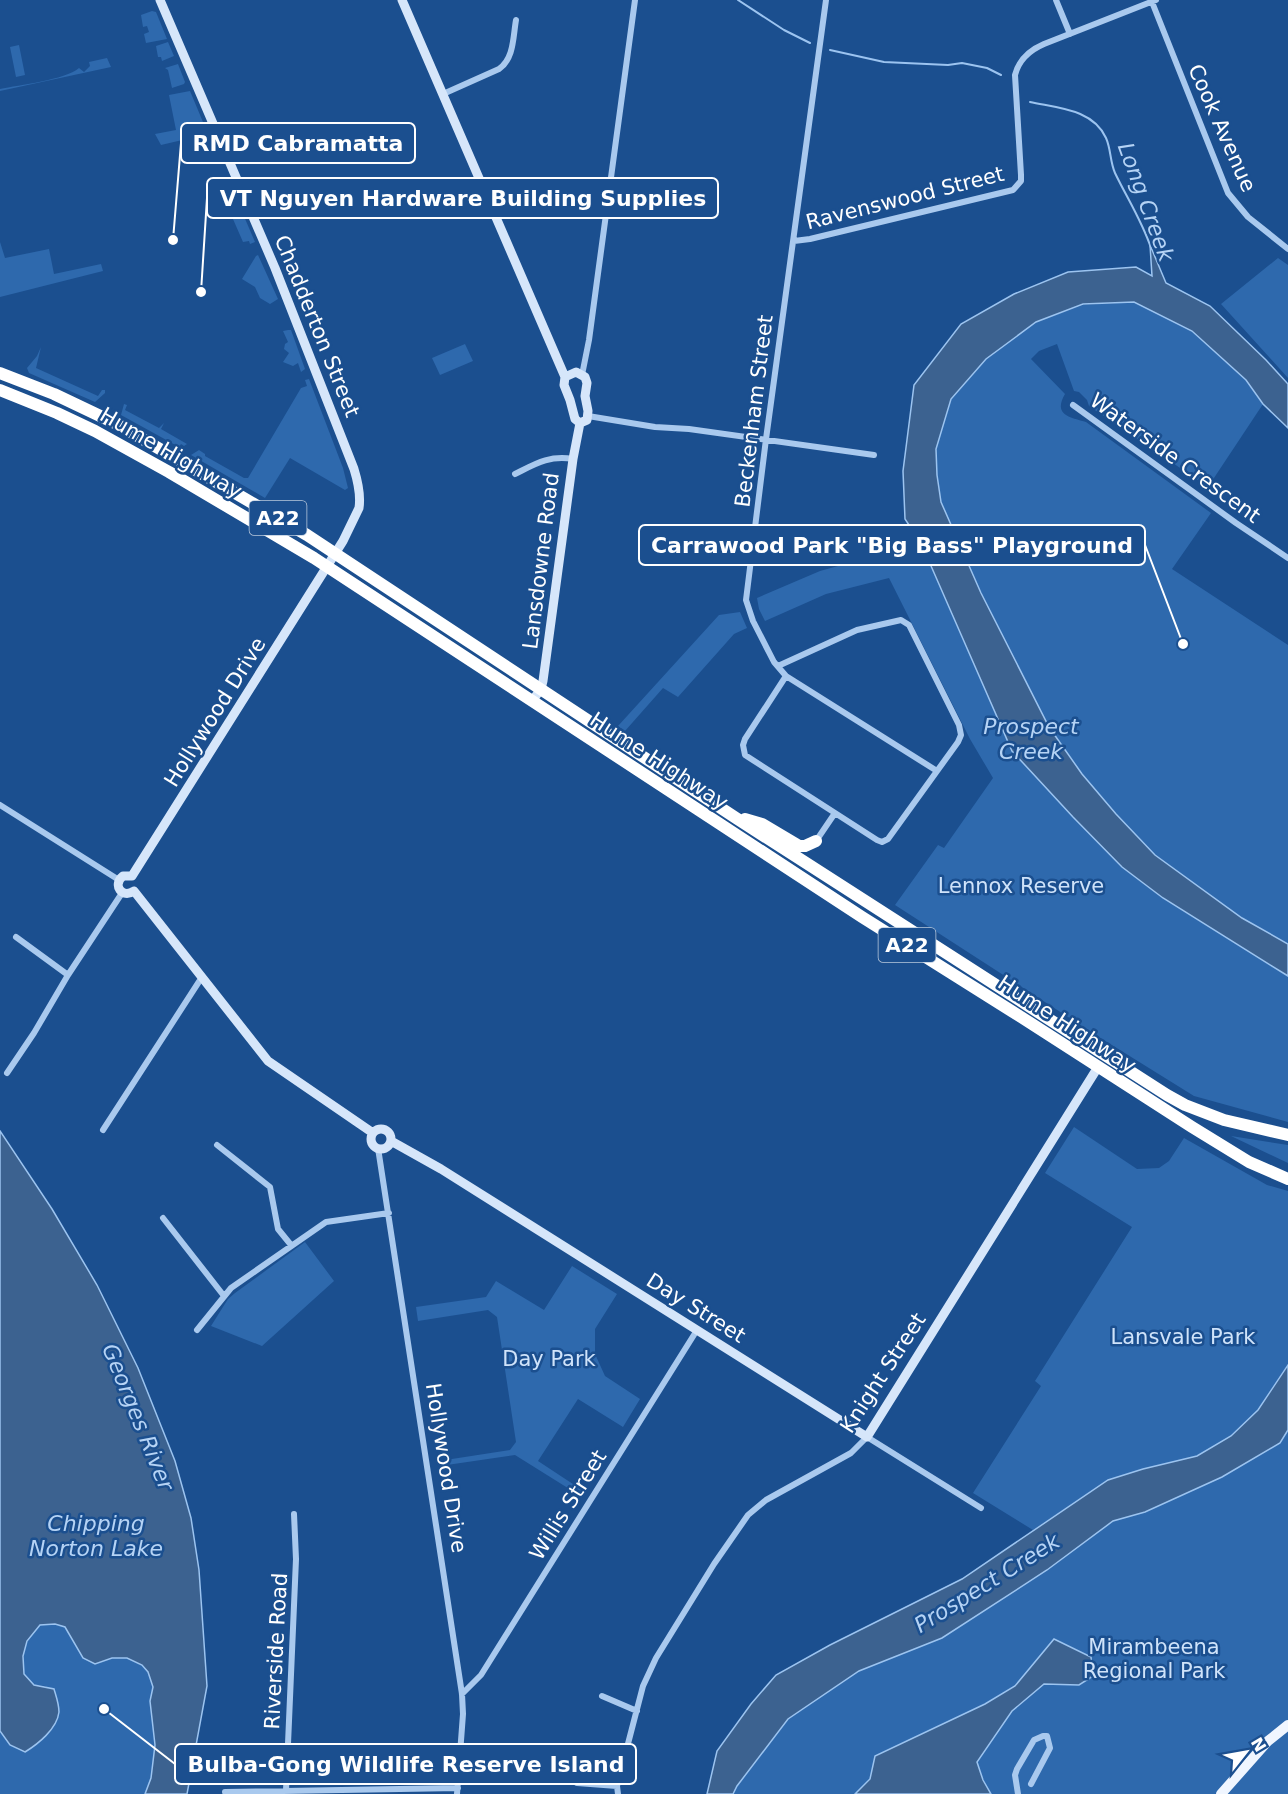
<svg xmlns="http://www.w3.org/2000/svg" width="1288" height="1794" font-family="'DejaVu Sans',sans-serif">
	<rect width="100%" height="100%" fill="#1b4f8f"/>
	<path fill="#2e69ad" d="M152,11L156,12L167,39L146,43L144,34L149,32L147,26L143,27L141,15Z
		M168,42L174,56L162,61L161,57H158L156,46Z
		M19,45L25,75L16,77L10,47Z
		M107,58L111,67L0,91V89C19,85 65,80 79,68L84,72L90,66L89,62Z
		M178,64L185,82L184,84L172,88L168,70L165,68Z
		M190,91L208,134L161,145L155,134L176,130L169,95Z
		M233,200H237L255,242L250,244L249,241L243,242L226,203Z
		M0,242L5,258L49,249L54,274L101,264L103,271L0,297Z
		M258,255L278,299L270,304L260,298L255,287L242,279L256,256Z
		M1278,258L1288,265V378L1221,304Z
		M1134,302L1192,331L1246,380L1263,404L1208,487L1089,406L1087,400L1079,392L1074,391L1057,344L1039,351L1031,359L1065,394C1053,415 1069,417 1086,422L1211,513L1172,569L1288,645V944L1242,918L1155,855L1119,817L1082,774L1049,727L1013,658L981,593L941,502L937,475L936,449L946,411L951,399L986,359L1036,322L1083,305Z
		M288,330H291L305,369L301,372L298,363L293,366L283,362L289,353L284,349L285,344L288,342L283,331Z
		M465,344L473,361L440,375L432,358Z
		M41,347L36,368L98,396L102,390H105V393L95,402L29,373L27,368L37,356Z
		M309,379L343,468L348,488L345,490L290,458L265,498L191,455L199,450L205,454V456L244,478H248L301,388L307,386L305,380Z
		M124,404L127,405L125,410L159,428L164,423L161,429L187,444L184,446L181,444L179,447L121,415Z
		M921,543L1012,751L1073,817L1122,867L1163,898L1288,976V1122L1194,1096L1099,1037L895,905L938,845L944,848L993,778L970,739L889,578L826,594L765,621L759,609L757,598L820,571Z
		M740,612L747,628L734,634L678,697L663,688L625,731L618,726L719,615Z
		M1074,1127L1137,1169L1159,1168L1169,1161L1184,1138L1267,1185L1288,1191V1365L1258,1410L1232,1436L1197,1456L1143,1469L1108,1480L1033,1530L973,1493L1041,1386L1035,1381L1132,1227L1045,1173Z
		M1231,1136L1288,1145V1163Z
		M305,1242L334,1281L262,1346L211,1326L228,1299L235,1293Z
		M572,1266L617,1294L595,1329V1354L605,1376L640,1399L623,1427L578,1399L538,1461L582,1490L579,1495L515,1455L440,1466L439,1461L510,1450L516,1442L497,1317L488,1310L418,1321L416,1307L486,1297L496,1281L544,1310Z
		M1288,1430V1794H733L737,1786L788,1719L859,1671L942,1638L1047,1570L1113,1521L1145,1512L1280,1443Z
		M55,1624L65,1627L83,1658L95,1664L112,1658H127L142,1665L148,1672L153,1687L150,1701L155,1745L151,1778L145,1794H0V1731L10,1745L46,1686L34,1685L24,1674C23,1648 23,1645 40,1625Z"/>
	<path fill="#3c6290" stroke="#9cc4f0" stroke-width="1.5" d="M1150,245L1166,283L1210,306L1266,360L1288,384V428L1263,404L1246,380L1192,331L1134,302L1083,304L1036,322L986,359L951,399L936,449L937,475L941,502L981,593L1049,727L1082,774L1116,814L1155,855L1242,918L1288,944V976L1163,898L1122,867L1073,817L1012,751L921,543L905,519L903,471L914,385L961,324L1014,294L1068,272L1136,267L1152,276Z
		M0,1131L52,1209L97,1285L138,1368L175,1461L191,1518L199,1570L207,1686L187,1794H145L151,1778L155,1745L150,1701L153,1687L148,1672L142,1665L127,1658H112L95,1664L83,1658L65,1627L55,1624L40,1625L27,1641L23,1656L24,1674L34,1685L54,1689C56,1696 59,1704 59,1712C57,1729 38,1744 25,1752L10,1745L0,1731Z
		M1288,1365V1430L1280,1443L1222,1477L1145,1512L1113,1521L1047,1570L942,1638L859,1671L788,1719L737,1786L733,1794H707L717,1751L751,1704L776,1675L830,1645L962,1579L1108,1480L1143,1469L1197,1456L1231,1436L1258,1410Z
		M1054,1639L1091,1657L1093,1676L1079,1685L1044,1684L1012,1711L977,1762L983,1780L991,1794H855L870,1779L875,1756L985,1704L1015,1686Z"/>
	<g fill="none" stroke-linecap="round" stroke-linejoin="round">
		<path stroke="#9cc4f0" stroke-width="2" d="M738,0L784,30L810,43
			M830,50L884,62L948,65L962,63L987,68L1001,75
			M1030,102C1057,108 1093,109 1106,138C1111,149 1110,162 1115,173C1127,198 1142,221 1151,248"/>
		<path stroke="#a9c9ee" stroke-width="6" d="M826,0L766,439L746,600L753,621L774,662L786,676L937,771
			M1056,0L1070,34
			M1152,2L1228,193L1248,217L1288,249
			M443,94L499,69C514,59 513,37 516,20
			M794,241L810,239L1013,190L1021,181V175L1015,75C1019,59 1030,50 1044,44L1156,0
			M582,375L589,340L635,0
			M1073,405L1236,523L1288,558
			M588,416L655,427L689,429L874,455
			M515,474C535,464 549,455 573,459
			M778,666L857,630L901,620L909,625L959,725L961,735L958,742L888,839L882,842L877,840L745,755L743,745L745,739L786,676
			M0,805L119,880
			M816,841L835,813
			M16,937L68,975
			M7,1073L34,1033L68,975L122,893
			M103,1130L202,977
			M217,1145L270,1187L278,1229L291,1245
			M378,1148L462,1694L463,1714L457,1794
			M163,1218L224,1296
			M197,1330L231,1288L326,1222L389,1213
			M462,1694L481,1675L697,1330
			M602,1696L637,1711
			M577,1783L617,1786
			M286,1790L296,1559L294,1514
			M225,1792L458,1788
			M618,1794L617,1786L643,1686L656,1658L714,1564L748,1515L766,1500L851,1453L867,1437L981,1508
			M1018,1794L1015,1775L1017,1769L1034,1740L1043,1736H1047L1050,1748L1031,1784"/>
		<path stroke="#d6e6fa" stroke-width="9" d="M402,0L565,377
			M565,377L576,372L585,377L587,383L585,396L588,411L587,420L580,423
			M565,377L564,385L570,400L575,419L580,423
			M532,701L541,689L543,681L573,459L580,423
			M132,876L343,541L359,508C361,495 358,482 354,469L275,268L160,0
			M132,876H123C112,885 122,899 134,891
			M134,891L268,1061L373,1133
			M371 1139a10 10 0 1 1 20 0a10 10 0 1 1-20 0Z
			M391,1141L441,1169L867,1437L1098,1067"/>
		<path stroke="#f0f6ff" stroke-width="10" d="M1221,1794L1268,1741L1288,1725"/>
		<path stroke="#fff" stroke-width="12" d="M0,373L54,394L117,424L307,535L736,818L1167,1095L1185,1105L1224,1120L1288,1135
			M0,390L57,413L95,431L169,472L314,558L862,917L1021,1017L1192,1127L1249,1162L1288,1179
			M745,819L762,824L799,846H805L816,841"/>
	</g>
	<g text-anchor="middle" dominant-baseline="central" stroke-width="5" stroke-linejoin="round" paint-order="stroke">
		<g fill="#1b4f8f" stroke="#bbcadd" stroke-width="1.5">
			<rect x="249.5" y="501" width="57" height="34" rx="4.5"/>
			<rect x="878.5" y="928" width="57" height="34" rx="4.5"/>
		</g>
		<g font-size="20" font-weight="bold" fill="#fff">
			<text x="278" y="518">A22</text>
			<text x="907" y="945">A22</text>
		</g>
		<g font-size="21" fill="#fff" stroke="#1b4f8f">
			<text transform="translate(1222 128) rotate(66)">Cook Avenue</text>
			<text transform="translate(905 198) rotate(-14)">Ravenswood Street</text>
			<text transform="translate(317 326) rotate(68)">Chadderton Street</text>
			<text transform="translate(754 411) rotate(-83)">Beckenham Street</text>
			<text transform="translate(171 453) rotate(30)">Hume Highway</text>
			<text transform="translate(1175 458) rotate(36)">Waterside Crescent</text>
			<text transform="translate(541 561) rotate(-83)">Lansdowne Road</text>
			<text transform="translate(215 712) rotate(-58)">Hollywood Drive</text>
			<text transform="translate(659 761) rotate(33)">Hume Highway</text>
			<text transform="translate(1067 1024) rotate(33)">Hume Highway</text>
			<text transform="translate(696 1308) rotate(32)">Day Street</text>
			<text transform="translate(883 1373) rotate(-57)">Knight Street</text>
			<text transform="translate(446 1468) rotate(81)">Hollywood Drive</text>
			<text transform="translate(568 1505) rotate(-58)">Willis Street</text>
			<text transform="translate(276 1651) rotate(-87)">Riverside Road</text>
		</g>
		<g font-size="21" fill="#cfe3fa" stroke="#1b4f8f">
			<text x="1021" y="886">Lennox Reserve</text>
			<text x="1183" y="1337">Lansvale Park</text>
			<text x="549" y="1359">Day Park</text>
			<text x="1154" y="1647">Mirambeena<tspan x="1154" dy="24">Regional Park</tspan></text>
		</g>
		<g font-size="22" font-style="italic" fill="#b5d3f5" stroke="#1b4f8f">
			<text transform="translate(1146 202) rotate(70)">Long Creek</text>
			<text x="1031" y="726">Prospect<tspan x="1031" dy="25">Creek</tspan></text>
			<text transform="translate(138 1417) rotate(68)">Georges River</text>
			<text x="96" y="1523">Chipping<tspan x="96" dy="25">Norton Lake</tspan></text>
			<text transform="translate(987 1583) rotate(-32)">Prospect Creek</text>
		</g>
	</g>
	<path fill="none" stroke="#fff" stroke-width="2" d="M173 240L181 143M201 292L207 198M1183 644L1145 545M104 1709L175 1764"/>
	<g fill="#fff" stroke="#1b4f8f" stroke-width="2">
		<circle cx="173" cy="240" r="6"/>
		<circle cx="201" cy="292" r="6"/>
		<circle cx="1183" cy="644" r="6"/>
		<circle cx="104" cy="1709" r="6"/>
	</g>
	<g fill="#1b4f8f" stroke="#fff" stroke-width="2">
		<rect x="181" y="123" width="234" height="40" rx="6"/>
		<rect x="207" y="178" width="511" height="40" rx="6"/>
		<rect x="639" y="525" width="506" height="40" rx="6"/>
		<rect x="175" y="1744" width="461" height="40" rx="6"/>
	</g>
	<g font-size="22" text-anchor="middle" font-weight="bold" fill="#fff">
		<text x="298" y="151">RMD Cabramatta</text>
		<text x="463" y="206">VT Nguyen Hardware Building Supplies</text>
		<text x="892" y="553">Carrawood Park "Big Bass" Playground</text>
		<text x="406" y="1772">Bulba-Gong Wildlife Reserve Island</text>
	</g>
	<g transform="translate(1246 1752) rotate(59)" stroke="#1b4f8f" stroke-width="4.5" paint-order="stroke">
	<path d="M0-4.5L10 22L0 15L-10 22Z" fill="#ffffff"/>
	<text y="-9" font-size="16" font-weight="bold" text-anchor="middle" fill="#ffffff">N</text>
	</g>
</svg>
